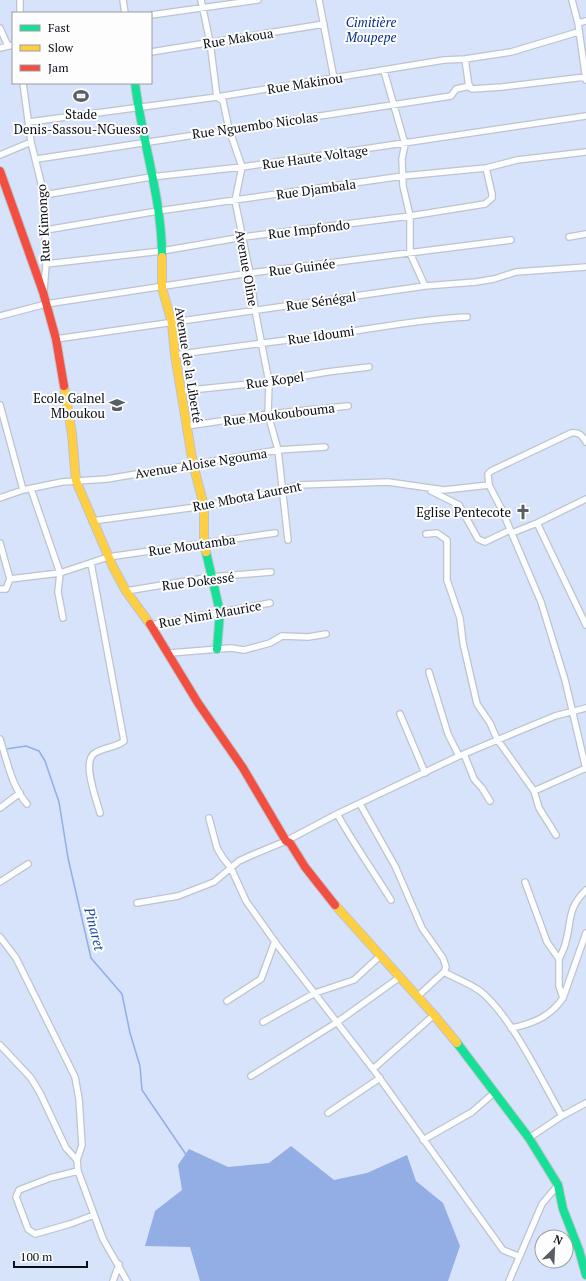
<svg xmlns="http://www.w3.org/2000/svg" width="586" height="1281" font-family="'PT Serif',serif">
	<rect width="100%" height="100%" fill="#eef2f8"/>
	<path fill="#d6e3fb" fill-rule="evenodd" d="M0,0H586V1281H0ZM13,13H151V83H13ZM542,1237H566V1261H542Z"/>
	<path fill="#92aee5" d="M291,1146L334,1180L367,1173L407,1155L416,1181L443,1203L460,1246L448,1281H200L190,1247L145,1246L155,1211L182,1190L178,1165L189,1149L228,1167L269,1163Z"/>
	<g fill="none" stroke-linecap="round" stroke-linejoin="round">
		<path stroke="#92aee5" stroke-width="1.5" d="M0,750L26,746L39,751L45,761L59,802L68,858L91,958L122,994L130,1033L140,1066L142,1090L187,1156"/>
		<defs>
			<path id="street" d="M20,0V13
				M123,0L125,13
				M201,0L210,42L217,97L223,101L229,129L242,167L235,201L250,273L255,310L269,382L268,414L278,450L288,540
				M319,0L334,79
				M572,0L578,23L586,80
				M151,15L258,0
				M578,23L586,21
				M0,28L8,46
				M0,48L13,45
				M151,52L324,24
				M465,59L469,87L472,89L502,87L585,77
				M384,71L405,144L402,159L403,186L410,216V253L425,286
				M23,83L31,142L44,195L46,264L44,290
				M29,122L217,97L444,60L465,59L511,52L578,32
				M0,155L31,142
				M37,159L425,100L451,96L456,89L470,86
				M44,195L151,177L242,167L586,116
				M46,230L158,211L403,176L486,168L517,160L586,152
				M569,237L586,234
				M46,264L162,251L243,237L410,216L485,204L492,198V194L486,168
				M0,316L46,304L250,273L511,240
				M56,339L425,286L476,282L494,279L516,272L586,267
				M175,355C223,348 271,342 320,336C369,330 417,319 467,317
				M181,391L269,382L327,372L369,367
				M0,405L23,490
				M187,426L268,414L348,406
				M489,485L501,508L541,602L565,680L586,769
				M31,489L60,573L58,592L63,618
				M431,491L459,505L478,539L485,542L510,530
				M0,498L23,490L62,482L107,479L278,450L325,447
				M92,521L204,506L283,490L298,485L388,482L444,490L489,485L488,474L491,471L571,433C579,432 582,435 586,442
				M537,523L586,625
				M512,533L537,523L586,499
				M426,534L437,533L447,540V580L460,618L463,643L477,704L490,723L497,739L534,791L539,808L556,835
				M0,543L10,579
				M91,563L124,741C115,748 105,747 95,753C81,761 97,801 100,813
				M0,589H6L10,579L60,573L108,557L275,533
				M126,591L211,577L271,572
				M151,625L270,603
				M170,653L231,648L244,650L270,643L282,636L308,637L326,634
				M429,672L448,734L459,756
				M400,714L425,773
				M0,739C7,761 12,787 27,804
				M464,754L474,779L482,788L490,801
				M534,791L586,768
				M360,804L395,866L422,928L443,958L446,967L444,972
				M0,808L20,793
				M337,814C354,844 373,871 391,900
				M209,818L217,848L223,858L231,868L246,901L278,946L373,1069L503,1250L518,1256
				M0,882L28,864
				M525,882L547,942L559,959V986L563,998
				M137,903L178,896L214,882L239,861L252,855L286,841L337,814L459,756L555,716L586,708
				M0,937L16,958L75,1077L79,1099L82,1145L77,1160
				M559,959C562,953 565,947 566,941C572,919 567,909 586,890
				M418,996L444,972C455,978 469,983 480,991C510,1014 542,1081 562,1116
				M227,1001L261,979L275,941
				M263,1022L315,993L354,980L381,955
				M511,1028C532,1024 550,1017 563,998L586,933
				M0,1045L31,1078L40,1093L66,1148L77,1160L78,1171L103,1239L127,1281
				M373,1069L434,1015
				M251,1076L336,1023L400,977
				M328,1113L380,1078
				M529,1138L562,1116L586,1103
				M423,1140L472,1112L495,1092
				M78,1171L50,1178L19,1190L16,1197L28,1229L35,1234L70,1224L94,1215
				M113,1281L119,1264
				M509,1281L542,1204L558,1185"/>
			<path id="fast" d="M135,83C142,141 162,198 162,257
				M206,552L220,612L217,649
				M457,1043L529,1138L558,1185L563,1209L579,1250L586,1275"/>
			<path id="slow" d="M162,257V288L172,323L175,355L193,464L204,506V544L206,552
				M64,386L72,434L76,481L113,567L126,591L150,624
				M335,905L434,1015L457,1043"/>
			<path id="jam" d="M0,171L43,292L56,339L64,386
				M150,624L198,703L243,768L286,841L290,843L305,867L335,905"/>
		</defs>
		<use href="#street" stroke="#bfc3ca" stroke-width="8"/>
		<use href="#fast" stroke="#bfc3ca" stroke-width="10"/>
		<use href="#slow" stroke="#bfc3ca" stroke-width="10"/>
		<use href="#jam" stroke="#bfc3ca" stroke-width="10"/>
		<use href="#street" stroke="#fcfdfe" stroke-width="5.5"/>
		<use href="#fast" stroke="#16e098" stroke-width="8"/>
		<use href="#slow" stroke="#ffcf43" stroke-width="8"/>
		<use href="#jam" stroke="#f24e42" stroke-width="8"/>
	</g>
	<defs>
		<symbol id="stadium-bare" viewBox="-9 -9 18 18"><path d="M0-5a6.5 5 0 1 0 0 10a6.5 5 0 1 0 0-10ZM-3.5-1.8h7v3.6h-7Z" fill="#595d64" stroke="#fdfdfd" stroke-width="2.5" paint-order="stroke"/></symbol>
		<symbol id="school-bare" viewBox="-9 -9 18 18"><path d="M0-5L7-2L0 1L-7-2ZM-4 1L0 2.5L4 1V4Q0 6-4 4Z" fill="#595d64" stroke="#fdfdfd" stroke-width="2.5" paint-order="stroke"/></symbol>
		<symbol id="church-bare" viewBox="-9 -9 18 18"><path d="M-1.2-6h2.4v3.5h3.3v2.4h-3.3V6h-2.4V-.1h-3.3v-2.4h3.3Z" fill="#595d64" stroke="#fdfdfd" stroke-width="2.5" paint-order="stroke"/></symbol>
	</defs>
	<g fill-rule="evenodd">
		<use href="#stadium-bare" x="70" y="85" width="22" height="22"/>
		<use href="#school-bare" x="106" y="394" width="22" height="22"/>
		<use href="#church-bare" x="512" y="501" width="22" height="22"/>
	</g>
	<g text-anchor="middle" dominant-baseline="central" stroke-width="4" stroke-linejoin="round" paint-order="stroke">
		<g font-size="13" font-style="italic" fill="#073088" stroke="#fdfdfd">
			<text x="371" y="22">Cimitière<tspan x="371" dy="15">Moupepe</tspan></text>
		</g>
		<g font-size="13" fill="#090d15" stroke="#fdfdfd">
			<text transform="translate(238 38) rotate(-9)">Rue Makoua</text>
			<text transform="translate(305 83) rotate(-9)">Rue Makinou</text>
			<text transform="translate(255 125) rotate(-8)">Rue Nguembo Nicolas</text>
			<text transform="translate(315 157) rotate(-8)">Rue Haute Voltage</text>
			<text transform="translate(316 189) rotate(-8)">Rue Djambala</text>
			<text transform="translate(43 223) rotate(-93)">Rue Kimongo</text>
			<text transform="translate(309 229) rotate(-7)">Rue Impfondo</text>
			<text transform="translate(302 267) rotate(-7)">Rue Guinée</text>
			<text transform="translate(247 268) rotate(80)">Avenue Oline</text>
			<text transform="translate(321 301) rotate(-8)">Rue Sénégal</text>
			<text transform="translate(321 335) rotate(-8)">Rue Idoumi</text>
			<text transform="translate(189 365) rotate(81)">Avenue de la Liberté</text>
			<text transform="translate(275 380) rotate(-8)">Rue Kopel</text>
			<text transform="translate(279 414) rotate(-7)">Rue Moukoubouma</text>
			<text transform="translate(201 463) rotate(-9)">Avenue Aloise Ngouma</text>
			<text transform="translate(247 496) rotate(-11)">Rue Mbota Laurent</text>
			<text transform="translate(192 545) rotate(-8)">Rue Moutamba</text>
			<text transform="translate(198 581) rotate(-7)">Rue Dokessé</text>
			<text transform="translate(210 614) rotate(-10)">Rue Nimi Maurice</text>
		</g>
		<g font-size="13" fill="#090d15" stroke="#fdfdfd" text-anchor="end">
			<text x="81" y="114" text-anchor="middle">Stade<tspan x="81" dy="15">Denis-Sassou-NGuesso</tspan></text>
			<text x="105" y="398">Ecole Galnel<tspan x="105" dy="15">Mboukou</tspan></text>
			<text x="511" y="512">Eglise Pentecote</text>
		</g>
		<g font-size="14" font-style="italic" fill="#1f49a3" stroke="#fdfdfd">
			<text transform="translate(95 929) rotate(76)">Pinaret</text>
		</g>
	</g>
	<rect x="12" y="12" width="140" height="72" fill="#fdfdfd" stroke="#9b9da0"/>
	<rect x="20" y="25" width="20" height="6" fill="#16e098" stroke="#9b9da0"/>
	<text x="48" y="32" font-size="12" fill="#090d15">Fast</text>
	<rect x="20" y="45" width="20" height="6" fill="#ffcf43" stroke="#9b9da0"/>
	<text x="48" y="52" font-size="12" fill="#090d15">Slow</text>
	<rect x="20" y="65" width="20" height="6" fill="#f24e42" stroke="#9b9da0"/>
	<text x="48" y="72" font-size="12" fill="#090d15">Jam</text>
	<g transform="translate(554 1249) rotate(24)"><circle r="19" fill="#fdfdfd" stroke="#9b9da0"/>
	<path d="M0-3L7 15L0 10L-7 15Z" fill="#595d64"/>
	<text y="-6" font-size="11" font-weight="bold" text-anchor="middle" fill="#090d15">N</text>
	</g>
	<path d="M14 1261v6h73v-6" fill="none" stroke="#090d15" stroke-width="2"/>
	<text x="20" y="1261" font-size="12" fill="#090d15" stroke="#fdfdfd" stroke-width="3" paint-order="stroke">100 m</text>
</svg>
